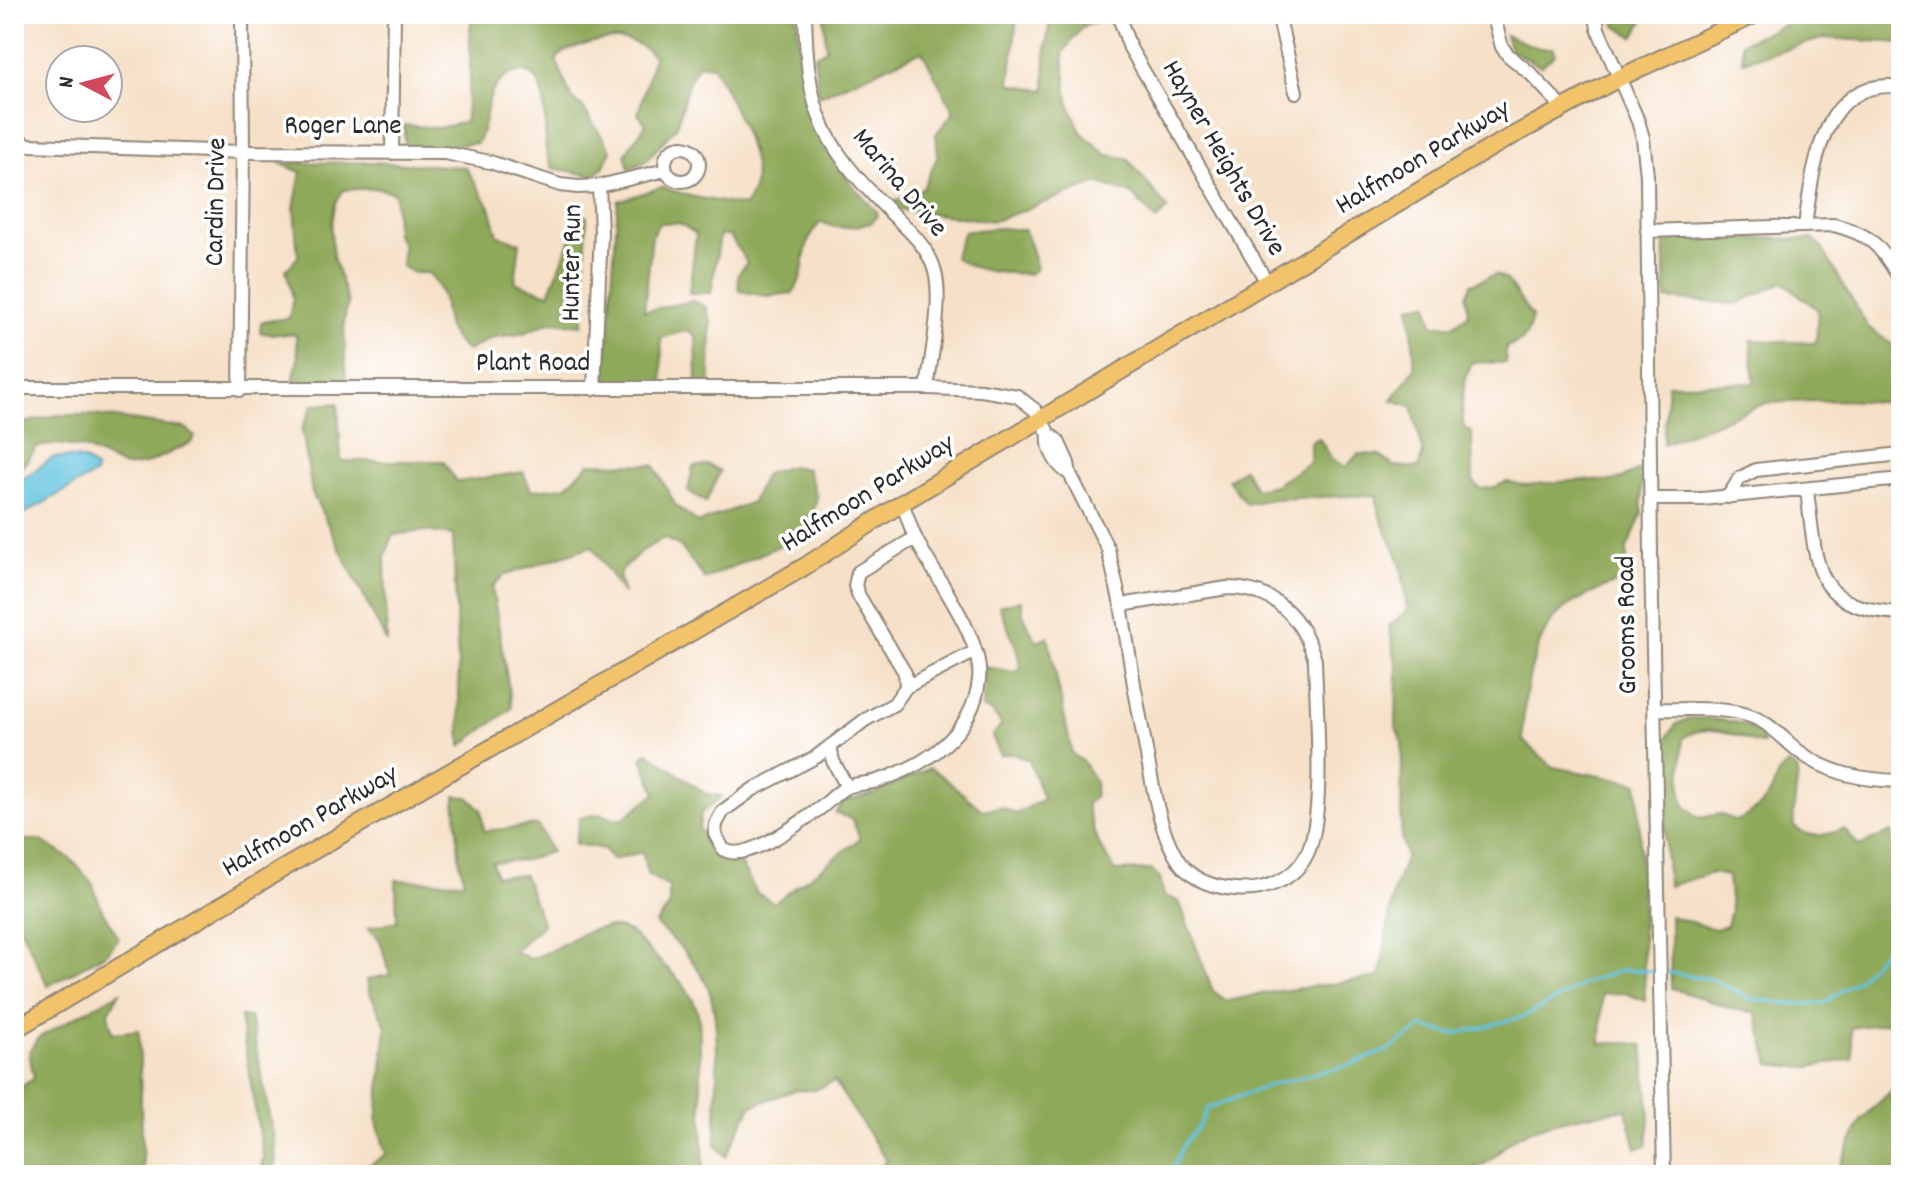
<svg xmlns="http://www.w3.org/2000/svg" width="1915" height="1189" font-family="Dekko,sans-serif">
	<rect width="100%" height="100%" fill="#fff"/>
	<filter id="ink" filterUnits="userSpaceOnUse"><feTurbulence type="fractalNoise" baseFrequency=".0125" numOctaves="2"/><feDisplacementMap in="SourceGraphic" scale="16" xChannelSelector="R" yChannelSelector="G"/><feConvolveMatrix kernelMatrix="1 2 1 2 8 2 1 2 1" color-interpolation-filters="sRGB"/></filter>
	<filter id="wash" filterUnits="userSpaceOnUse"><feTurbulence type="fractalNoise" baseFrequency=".006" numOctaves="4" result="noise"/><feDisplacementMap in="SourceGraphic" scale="32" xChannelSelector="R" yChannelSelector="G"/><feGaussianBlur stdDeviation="1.8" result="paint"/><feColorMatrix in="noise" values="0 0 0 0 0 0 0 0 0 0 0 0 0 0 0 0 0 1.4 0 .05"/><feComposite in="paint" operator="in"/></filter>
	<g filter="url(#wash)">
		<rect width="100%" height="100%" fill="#f6e0c7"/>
		<path fill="#8fa95a" stroke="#5d6a42" stroke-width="2" d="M474,14H797C799,81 807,127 849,181C858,193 869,202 878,214L871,223C853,227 838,231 821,222C797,246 810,270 793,293L766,296L739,291L738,274L747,263L730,236L720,235L711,293H689L696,234L679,223H659L652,236L644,311L692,301L706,307L711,322L710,382H697L696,337L688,330L661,338L663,384H605L618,201L662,187L690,196L744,206C747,201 751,195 753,189C763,159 727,93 713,66L699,64L688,83L677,126L646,161L629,169L625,154L646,124L638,114L654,56C632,34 609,37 583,45C570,49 564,49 556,60L571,97L583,108L611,150L604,166L594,176L552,168C550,162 547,156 546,150C543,130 553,68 518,72C510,73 502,79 497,85C484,100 488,126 477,143L438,147L405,145L404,125L438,128L465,122L470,78V28Z
			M824,14H1013L1017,17L1010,84L1045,90L1046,46L1051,14H1101V20L1082,27L1063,53L1068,101L1081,132L1107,155L1127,158L1168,209L1156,220L1132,194L1098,183L994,221L900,210L892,203L923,188L938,156L936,134L954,112L922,51L819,96L814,56L826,49Z
			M1613,14H1647L1634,37L1616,26Z
			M1809,14H1901V43L1825,38L1743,61L1741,43Z
			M1505,35L1539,48H1554L1555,54L1541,66L1510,50Z
			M371,162L465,167L490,207L498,235L520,243L515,282L549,294L580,216H587L583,325L550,322L521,334L494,337L467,351C431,323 457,303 428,273H413L401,266L403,246L396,234L395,193L377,188L343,190L335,205L331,230L333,256L348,303L344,321L346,384L293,382L298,359L296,335L260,333L261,322L289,318L293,298L286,270L298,257L294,208L301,172L279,163Z
			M1000,228L1025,230L1037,268L1030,274C1005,273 975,273 954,257L964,231Z
			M1664,237L1813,239L1822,248L1868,327L1901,351V403L1840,400L1766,403L1663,444L1668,384L1754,383L1751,340L1816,343L1818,310L1783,282L1737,304L1666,299Z
			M1496,274L1506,279L1532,317C1528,336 1525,342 1506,347V363L1472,362C1462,384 1460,406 1464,428L1472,432L1473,481L1480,489L1495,487L1506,482L1525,485L1583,480L1610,481L1619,480L1639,470L1641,475L1642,514L1627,548V568L1622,581C1604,587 1569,602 1557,615C1531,644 1522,703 1523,740L1553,767L1638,783L1645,1001L1625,993L1602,994L1601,1044L1623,1042L1643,1045L1650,1119L1647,1146L1636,1148L1626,1109C1593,1115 1541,1120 1513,1139C1501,1147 1494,1161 1480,1166C1468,1171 1455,1169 1444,1175H883L879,1170L886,1160L834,1081L815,1090H795L751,1106L726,1157L716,1145C715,1105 723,1019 707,985C695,960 676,942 655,924L669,907V887L648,875L642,852L612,860L604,849L575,844L580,817L600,814L621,820L656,793L642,758L648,752L706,794L722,796L701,813L699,829L708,838L718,859L740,863L757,893L774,903L860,839L852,819L835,813L844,802L874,794L930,768C950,780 964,796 982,810L1001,807L1016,814L1043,799L1029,760L1010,753L1000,755L992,736L1002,725L992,712L982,708L985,688L984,667L1016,672L1021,668L1016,647L999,606L1021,600L1023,614L1036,642L1048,636L1072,754L1083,762L1096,782L1094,797L1086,805L1097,841L1115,871L1151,870L1160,878L1164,896L1179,901L1213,991L1227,1001L1266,993L1380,977L1393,893L1406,856L1401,837L1402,742L1396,727L1397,667L1389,626L1407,611C1405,594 1404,575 1399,560C1392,538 1375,518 1377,495L1272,499L1246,504L1228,480L1244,468L1255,489L1275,485L1310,462V442L1319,438L1332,459L1346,467L1358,454L1380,455L1393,466L1418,468L1423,453L1412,406L1392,400L1415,368L1410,306L1428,303L1433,325H1454L1468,315L1466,296L1471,284Z
			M338,403L341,461H443L457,482L523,472L531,490L565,487L590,463L654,465L676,506L699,523L752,502L765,474L791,466L807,469L817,497L808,533L705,579L680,546L664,538L639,553L619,573L623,594L592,546L503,576L492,587L512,708L461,746L453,535L424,531L393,535L385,557L387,643L312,493L302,429L313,405Z
			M58,415H95L186,428L195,437L191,443L146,464L125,467L84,448L58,444L37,447L14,477V429L24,423Z
			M708,465L720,471L706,502L688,491L693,467Z
			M1690,718C1716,720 1739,718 1761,734L1763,744C1754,744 1748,739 1739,736C1720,729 1699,726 1683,738L1681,788L1685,806L1699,818L1720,814L1737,821C1748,815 1761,808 1768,797C1778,782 1772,777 1789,763L1798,771C1797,790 1792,808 1794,827C1811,839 1825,836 1844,829L1859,846L1891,832L1894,847L1901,845V1021L1851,1028L1853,1059L1805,1068L1770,1064L1756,1013L1732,1009L1671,988L1670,916L1715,929L1727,926L1731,910L1728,876L1712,873L1668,886L1665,850L1663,744L1676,724Z
			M455,796L468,797L481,809L484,831L538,825L551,852L525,860L492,862L496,876L524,875L543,925L514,951L530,959C553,953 569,937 592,930C603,926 618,926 629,932C635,935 641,944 647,949C670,972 690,984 699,1017L704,1175H324L363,1170L386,1154L377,1122L386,1026L369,991L367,979L390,975L380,940L367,928L397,921L396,880L464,882L459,858Z
			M14,840H40L71,859L92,883L102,910L119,938L107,953L48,986L14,914Z
			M120,992L108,1014L113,1033L139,1030L143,1175H14V1090L34,1079L29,1052L38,1038Z
			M240,1017H250L275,1144L276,1175H259L263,1157Z
			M1901,1078V1175H1836L1861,1120L1891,1091Z"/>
		<path fill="#60c3de" stroke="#467784" stroke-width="2" d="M54,457L76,458L86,461L96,469L95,474L22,515L14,513V485Z"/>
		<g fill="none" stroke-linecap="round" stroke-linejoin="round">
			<path stroke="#60c3de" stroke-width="3" d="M1663,972L1712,979L1750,999L1793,1004L1824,1003L1859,979L1885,949L1901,935
				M1163,1175L1171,1171L1185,1142L1199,1127L1208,1108L1273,1084L1353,1064L1388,1050L1423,1027L1453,1034L1480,1028L1525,1016L1590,981L1623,970L1655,971"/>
		</g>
	</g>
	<g filter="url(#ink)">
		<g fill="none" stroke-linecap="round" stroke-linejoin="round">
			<defs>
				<path id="minor" d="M805,14C807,110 820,142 887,209C905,227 929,246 935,272C943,301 931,358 927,388
					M1118,14L1130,48L1268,284
					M1278,14L1296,92
					M1493,14L1502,47L1508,55L1530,73L1564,109
					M1596,14L1598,29L1638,121L1643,138L1647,176L1651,555L1664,1175
					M14,134L22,142L29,145L243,152L445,153L490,162L560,185L578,187L599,186L666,170
					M665 164a17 17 0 1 1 34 0a17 17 0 1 1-34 0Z
					M392,153L394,14
					M1805,226C1813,169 1821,76 1901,87
					M1647,231L1834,225C1875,236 1879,246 1901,280
					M14,388H927L981,390L1017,396L1035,410L1049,434L1058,441L1068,463L1070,474L1108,549L1121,605
					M594,389L601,232L599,186
					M240,390L243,152L242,14
					M1049,434C1047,449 1056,466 1070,474
					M1807,491C1817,565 1811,609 1901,613
					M1728,497L1740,478L1756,470L1901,454
					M1651,499H1702L1901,479
					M902,503C907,514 910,527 915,537C933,575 984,638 979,680C973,735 925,766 877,781C868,784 856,783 847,787C837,791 828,803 819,809C799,823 744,865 723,849L715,834L716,824L723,811L752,790L816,757L865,720L894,704L906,687L974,652
					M1227,588C1274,588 1302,617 1315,660C1316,707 1326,815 1307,854C1294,881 1262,892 1235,889C1210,887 1187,878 1175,855C1159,826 1154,792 1148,761C1138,709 1129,657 1121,605Z
					M906,687L905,673L859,596L855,586L858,572L915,538
					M1655,709C1686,710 1724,706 1753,717C1770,724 1783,738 1797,750C1828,774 1862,780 1901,781
					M830,746L833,761L847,787"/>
				<path id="major" d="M14,1030L289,865L804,567L902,503L1492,147L1619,78L1756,14"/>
			</defs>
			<use href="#minor" stroke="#908679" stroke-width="16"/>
			<use href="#major" stroke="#908679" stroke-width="20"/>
			<use href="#minor" stroke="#fff" stroke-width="12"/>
			<use href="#major" stroke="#f2c36a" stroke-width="16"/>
		</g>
	</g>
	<g text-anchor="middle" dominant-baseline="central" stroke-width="7" stroke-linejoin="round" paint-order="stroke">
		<g font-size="28" fill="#2b2b2b" stroke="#fff">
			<text x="343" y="128">Roger Lane</text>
			<text transform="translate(1222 159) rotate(60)">Hayner Heights Drive</text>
			<text transform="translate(1424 159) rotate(-31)">Halfmoon Parkway</text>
			<text transform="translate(898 184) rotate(50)">Marina Drive</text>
			<text transform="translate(218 202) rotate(-89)">Cardin Drive</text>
			<text transform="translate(574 263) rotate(-89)">Hunter Run</text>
			<text x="533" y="365">Plant Road</text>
			<text transform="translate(869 495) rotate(-32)">Halfmoon Parkway</text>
			<text transform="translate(1629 625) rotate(-91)">Grooms Road</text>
			<text transform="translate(311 823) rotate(-30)">Halfmoon Parkway</text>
		</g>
	</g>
	<rect width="1915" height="1189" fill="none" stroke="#fff" stroke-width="48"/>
	<g transform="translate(84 84) rotate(276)"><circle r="38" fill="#ffffff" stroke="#aaaaaa" stroke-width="2"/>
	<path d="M0-6L14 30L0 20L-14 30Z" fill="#d1495b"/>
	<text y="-12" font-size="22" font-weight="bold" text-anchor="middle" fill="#2b2b2b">N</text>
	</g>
</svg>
